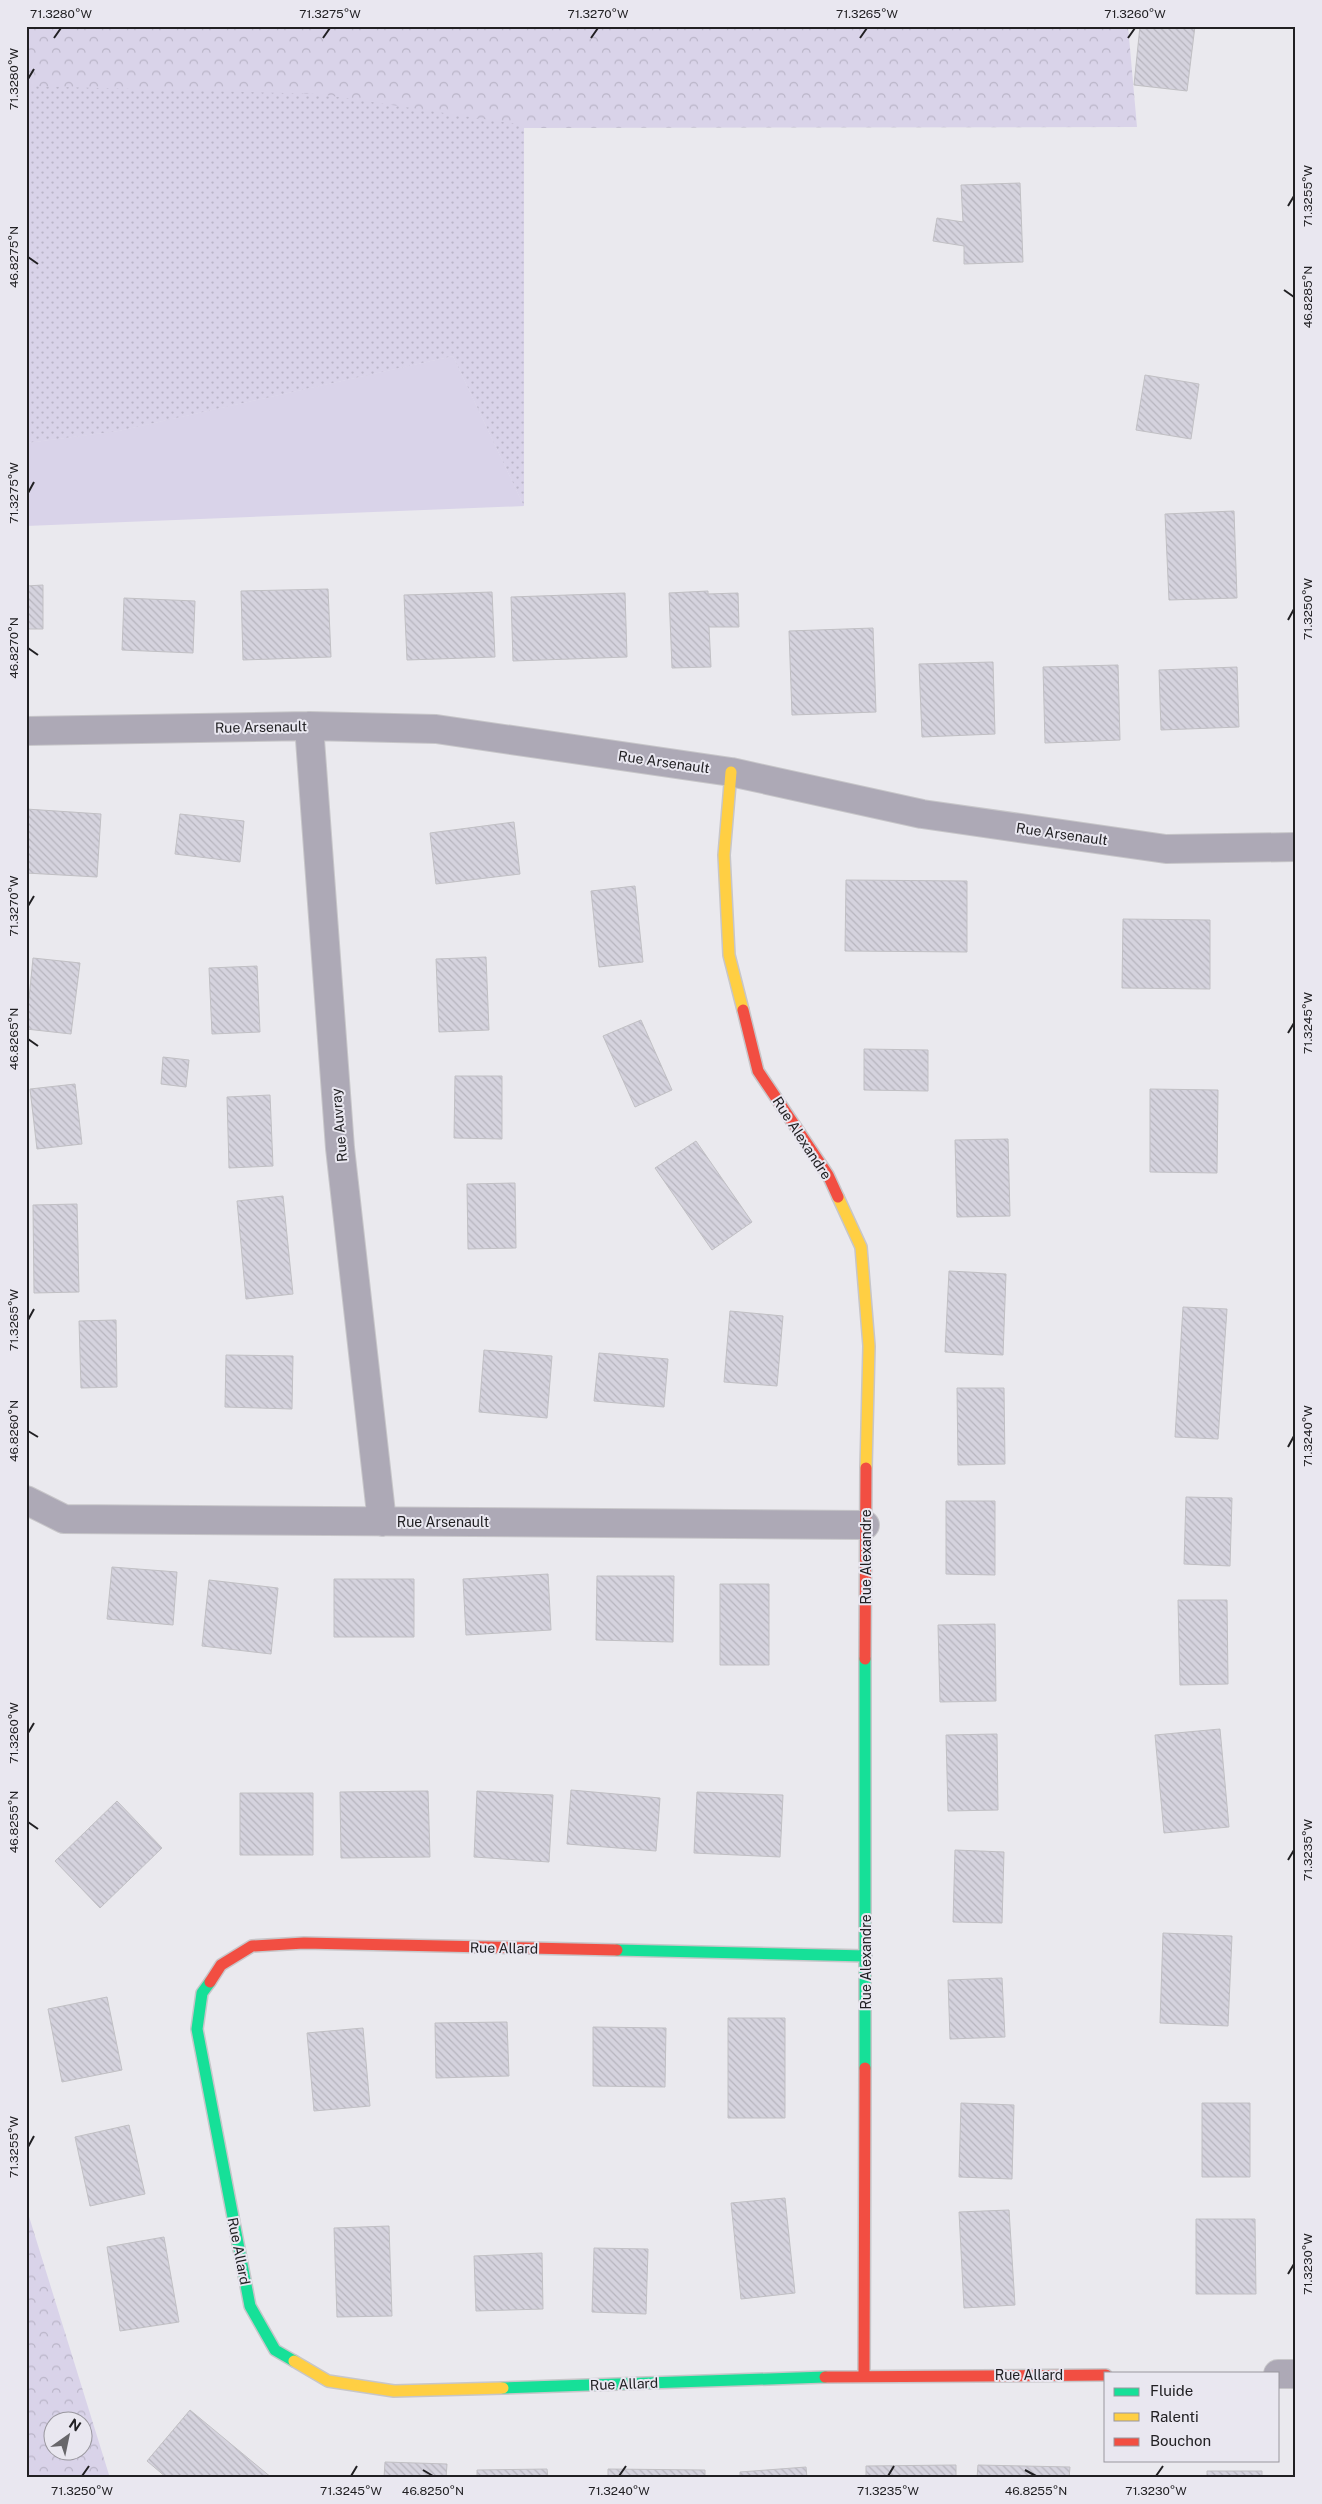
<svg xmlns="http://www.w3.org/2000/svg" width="1322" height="2504" font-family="'Public Sans',sans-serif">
	<defs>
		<pattern id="forest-crowns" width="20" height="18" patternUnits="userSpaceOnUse" patternTransform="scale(1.25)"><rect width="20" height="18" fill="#d9d3e9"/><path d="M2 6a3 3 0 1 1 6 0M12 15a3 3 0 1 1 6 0" fill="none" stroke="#bab5c8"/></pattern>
		<pattern id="park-dots" width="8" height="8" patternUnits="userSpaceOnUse" patternTransform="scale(1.25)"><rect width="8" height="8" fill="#d9d3e9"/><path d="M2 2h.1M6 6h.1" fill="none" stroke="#bab5c8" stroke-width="1.8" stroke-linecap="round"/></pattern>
		<pattern id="building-back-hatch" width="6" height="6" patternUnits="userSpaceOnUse" patternTransform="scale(1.25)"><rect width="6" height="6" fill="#d5d3de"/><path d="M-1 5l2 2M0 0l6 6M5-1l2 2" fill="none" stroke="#b7b5be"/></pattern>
	</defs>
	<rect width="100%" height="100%" fill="#eae9ee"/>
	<path fill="#d9d3e9" d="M453,356L524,506L26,526V443L118,431Z"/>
	<path fill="url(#forest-crowns)" fill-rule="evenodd" d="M26,26H1128L1137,127L523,128L524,506L453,356L118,431L26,443Z
		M26,2204L27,2210L110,2478H26ZM52,2422H82V2452H52Z"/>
	<path fill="url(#park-dots)" d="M26,86L319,94L524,125V506L453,356L118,431L26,443Z"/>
	<path fill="url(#building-back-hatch)" stroke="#c1c0c4" d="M1140,26H1195L1187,91L1134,85Z
		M1020,183L1023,262L964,264V246L933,241L937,218L963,222L961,185Z
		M1145,375L1199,384L1191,439L1136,430Z
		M1234,511L1237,598L1169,600L1165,514Z
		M43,585V629H26V586Z
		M328,589L331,657L243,660L241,591Z
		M708,591V594L738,593L739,627H709L711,667L672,668L669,593Z
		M492,592L495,657L407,660L404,595Z
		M625,593L627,657L513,661L511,597Z
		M124,598L195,601L193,653L122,650Z
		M873,628L876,712L792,715L789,631Z
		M993,662L995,734L922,737L919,664Z
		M1118,665L1120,740L1045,743L1043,667Z
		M1237,667L1239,727L1161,730L1159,670Z
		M26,809L101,814L97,877L26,873Z
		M180,814L244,821L240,862L175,854Z
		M514,822L520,874L436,884L430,833Z
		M846,880L967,881V952L845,951Z
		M635,886L643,962L599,967L591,891Z
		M1123,919L1210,920V989L1122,988Z
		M486,957L489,1030L439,1032L436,959Z
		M33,958L80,963L71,1034L26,1029Z
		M257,966L260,1032L212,1034L209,968Z
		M641,1020L672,1090L635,1107L603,1036Z
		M864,1049L928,1050V1091L864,1090Z
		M163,1057L189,1060L186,1087L161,1084Z
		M455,1076H502V1139L454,1138Z
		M75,1084L82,1144L37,1149L30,1089Z
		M1150,1089L1218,1090L1217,1173L1150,1172Z
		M270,1095L273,1166L229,1168L227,1097Z
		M1008,1139L1010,1216L957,1217L955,1140Z
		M696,1141L752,1222L712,1250L655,1168Z
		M515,1183L516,1248L468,1249L467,1184Z
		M283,1196L293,1294L246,1299L237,1201Z
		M77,1204L79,1292L34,1293L33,1205Z
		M949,1271L1006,1274L1003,1355L945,1352Z
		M1183,1307L1227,1309L1218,1439L1175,1437Z
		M730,1311L783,1316L777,1386L724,1382Z
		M116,1320L117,1387L81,1388L79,1321Z
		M484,1350L552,1356L547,1418L479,1412Z
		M599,1353L668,1359L664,1407L594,1401Z
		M226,1355L293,1356L292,1409L225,1407Z
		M957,1388H1004L1005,1464L958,1465Z
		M1186,1497L1232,1498L1230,1566L1184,1564Z
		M946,1501H995V1575L946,1574Z
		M112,1567L177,1572L173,1625L107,1619Z
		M548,1574L551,1630L466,1635L463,1579Z
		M597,1576H674L673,1642L596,1640Z
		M334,1579H414V1637H334Z
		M209,1580L278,1588L271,1654L202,1646Z
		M720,1584H769V1665H720Z
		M1178,1600H1227L1228,1684L1180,1685Z
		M995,1624L996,1701L940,1702L938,1625Z
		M1220,1729L1229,1827L1164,1833L1155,1735Z
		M997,1734L998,1810L948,1811L946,1735Z
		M571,1790L660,1798L656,1851L567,1844Z
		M428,1791L430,1857L341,1858L340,1792Z
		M477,1791L553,1795L549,1862L474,1857Z
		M697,1792L783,1795L780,1857L694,1853Z
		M240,1793H313V1855H240Z
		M117,1801L162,1848L100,1908L55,1861Z
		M955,1850L1004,1852L1002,1923L953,1922Z
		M1163,1933L1232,1936L1228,2026L1160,2023Z
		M1002,1978L1005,2037L950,2039L948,1980Z
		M107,1997L122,2070L62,2082L48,2009Z
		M728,2018H785V2118H728Z
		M507,2022L509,2076L436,2078L435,2023Z
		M593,2027L666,2028L665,2087L593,2086Z
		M363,2028L370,2106L314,2111L307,2033Z
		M961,2103L1014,2105L1012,2179L959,2177Z
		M1202,2103H1250V2177H1202Z
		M129,2125L145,2194L90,2206L75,2137Z
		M785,2198L795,2293L741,2299L731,2203Z
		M1009,2210L1015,2305L964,2308L959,2212Z
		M1196,2219H1255L1256,2294H1196Z
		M389,2226L392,2316L337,2317L334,2228Z
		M164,2237L179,2322L120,2331L107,2247Z
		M594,2248L648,2249L646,2314L592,2312Z
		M542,2253L543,2309L476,2311L474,2256Z
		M190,2410L272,2478H167L147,2461Z
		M385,2462L447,2464L446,2478H384Z
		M956,2465V2478H866V2466Z
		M978,2465L1070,2467L1069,2478H977Z
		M806,2467L807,2478H740V2472Z
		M547,2469L548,2478H477V2470Z
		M608,2469L705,2470V2478H608Z
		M1207,2471H1262V2478H1207Z"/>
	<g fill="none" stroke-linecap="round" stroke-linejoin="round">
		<defs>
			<path id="street" d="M309,726L340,1148L382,1522
				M26,731L309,726L436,729L731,772L922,814L1166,849L1296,847
				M26,1500L64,1519L865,1525
				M1278,2374H1296"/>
			<path id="fast" d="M865,1659V2068
				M617,1950L866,1956
				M210,1982L202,1993L197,2029L250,2306L275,2350L294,2361
				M503,2388L825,2377"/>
			<path id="slow" d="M731,772L724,855L729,955L743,1010
				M838,1197L861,1247L869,1346L866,1468
				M294,2361L328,2381L394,2391L503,2388"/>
			<path id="jam" d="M743,1010L758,1071L828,1175L838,1197
				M865,1659L866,1468
				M210,1982L221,1965L252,1946L304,1943L617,1950
				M864,2376L865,2068
				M825,2377L1106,2375"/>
		</defs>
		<use href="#street" stroke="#c7c6c9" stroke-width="30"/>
		<use href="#fast" stroke="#c7c6c9" stroke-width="14"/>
		<use href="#slow" stroke="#c7c6c9" stroke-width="14"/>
		<use href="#jam" stroke="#c7c6c9" stroke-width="14"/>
		<use href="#street" stroke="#ada9b6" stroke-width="28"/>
		<use href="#fast" stroke="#16e098" stroke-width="11"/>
		<use href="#slow" stroke="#ffcf43" stroke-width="11"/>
		<use href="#jam" stroke="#f24e42" stroke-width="11"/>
	</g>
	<path fill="none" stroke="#212023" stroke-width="2" d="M54,38L61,28M323,38L330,28M591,38L598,28M860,38L867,28M1128,38L1135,28M28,79L34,69M1288,206L1294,196M28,257L38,264M1284,290L1294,297M28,493L34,482M1288,620L1294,609M28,648L38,655M28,906L34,896M1288,1033L1294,1023M28,1039L38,1046M28,1320L34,1309M28,1431L38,1437M1288,1447L1294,1436M28,1733L34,1723M28,1822L38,1829M1288,1860L1294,1850M28,2147L34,2136M1288,2274L1294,2264M423,2470L433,2476M1025,2470L1036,2476M82,2476L89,2466M351,2476L357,2466M619,2476L626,2466M888,2476L894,2466M1156,2476L1163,2466"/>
	<g text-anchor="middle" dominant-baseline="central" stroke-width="4" stroke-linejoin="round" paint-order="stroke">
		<g font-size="14" fill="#212023" stroke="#e9e7f0">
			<text transform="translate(261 727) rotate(-1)">Rue Arsenault</text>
			<text transform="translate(664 762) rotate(8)">Rue Arsenault</text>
			<text transform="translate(1062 834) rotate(8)">Rue Arsenault</text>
			<text transform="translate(339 1125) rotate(-95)">Rue Auvray</text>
			<text transform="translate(802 1138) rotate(57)">Rue Alexandre</text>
			<text x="443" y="1522">Rue Arsenault</text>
			<text transform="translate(866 1557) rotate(-90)">Rue Alexandre</text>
			<text transform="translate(504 1948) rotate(1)">Rue Allard</text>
			<text transform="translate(866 1962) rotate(-90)">Rue Alexandre</text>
			<text transform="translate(239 2251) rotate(79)">Rue Allard</text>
			<text x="1029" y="2375">Rue Allard</text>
			<text transform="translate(624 2384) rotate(-2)">Rue Allard</text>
		</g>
	</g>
	<rect width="1322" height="2504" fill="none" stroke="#e9e7f0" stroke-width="55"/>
	<rect x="1104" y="2372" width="175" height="90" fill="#e9e7f0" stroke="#99979e"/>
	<rect x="1114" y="2388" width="25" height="8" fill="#16e098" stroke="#99979e"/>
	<text x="1150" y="2396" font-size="15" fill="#212023">Fluide</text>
	<rect x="1114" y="2413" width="25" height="8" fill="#ffcf43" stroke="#99979e"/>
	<text x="1150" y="2422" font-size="15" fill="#212023">Ralenti</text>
	<rect x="1114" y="2438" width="25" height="8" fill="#f24e42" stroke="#99979e"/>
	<text x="1150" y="2446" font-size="15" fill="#212023">Bouchon</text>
	<g transform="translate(68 2436) rotate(33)"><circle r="24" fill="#e9e7f0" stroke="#99979e"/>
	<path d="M0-4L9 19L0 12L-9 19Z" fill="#67666a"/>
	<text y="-8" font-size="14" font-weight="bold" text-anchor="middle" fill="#212023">N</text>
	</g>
	<rect x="28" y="28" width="1266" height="2448" fill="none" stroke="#212023" stroke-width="2"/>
	<g font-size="12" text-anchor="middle" fill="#212023">
		<text x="61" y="18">71.3280°W</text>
		<text x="330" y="18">71.3275°W</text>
		<text x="598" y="18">71.3270°W</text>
		<text x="867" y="18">71.3265°W</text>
		<text x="1135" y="18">71.3260°W</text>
		<text transform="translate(14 79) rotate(-90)" y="4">71.3280°W</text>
		<text transform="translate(1308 196) rotate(-90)" y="4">71.3255°W</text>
		<text transform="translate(14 257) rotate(-90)" y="4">46.8275°N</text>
		<text transform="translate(1308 297) rotate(-90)" y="4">46.8285°N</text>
		<text transform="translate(14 493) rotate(-90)" y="4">71.3275°W</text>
		<text transform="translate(1308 609) rotate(-90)" y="4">71.3250°W</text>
		<text transform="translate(14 648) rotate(-90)" y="4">46.8270°N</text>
		<text transform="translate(14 906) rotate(-90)" y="4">71.3270°W</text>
		<text transform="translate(1308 1023) rotate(-90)" y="4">71.3245°W</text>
		<text transform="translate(14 1039) rotate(-90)" y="4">46.8265°N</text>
		<text transform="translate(14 1320) rotate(-90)" y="4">71.3265°W</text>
		<text transform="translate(14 1431) rotate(-90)" y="4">46.8260°N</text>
		<text transform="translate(1308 1436) rotate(-90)" y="4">71.3240°W</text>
		<text transform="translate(14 1733) rotate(-90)" y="4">71.3260°W</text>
		<text transform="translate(14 1822) rotate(-90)" y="4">46.8255°N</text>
		<text transform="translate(1308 1850) rotate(-90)" y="4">71.3235°W</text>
		<text transform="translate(14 2147) rotate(-90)" y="4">71.3255°W</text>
		<text transform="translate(1308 2264) rotate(-90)" y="4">71.3230°W</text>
		<text x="82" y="2495">71.3250°W</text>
		<text x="351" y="2495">71.3245°W</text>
		<text x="433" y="2495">46.8250°N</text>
		<text x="619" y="2495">71.3240°W</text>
		<text x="888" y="2495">71.3235°W</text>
		<text x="1036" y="2495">46.8255°N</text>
		<text x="1156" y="2495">71.3230°W</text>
	</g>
</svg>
